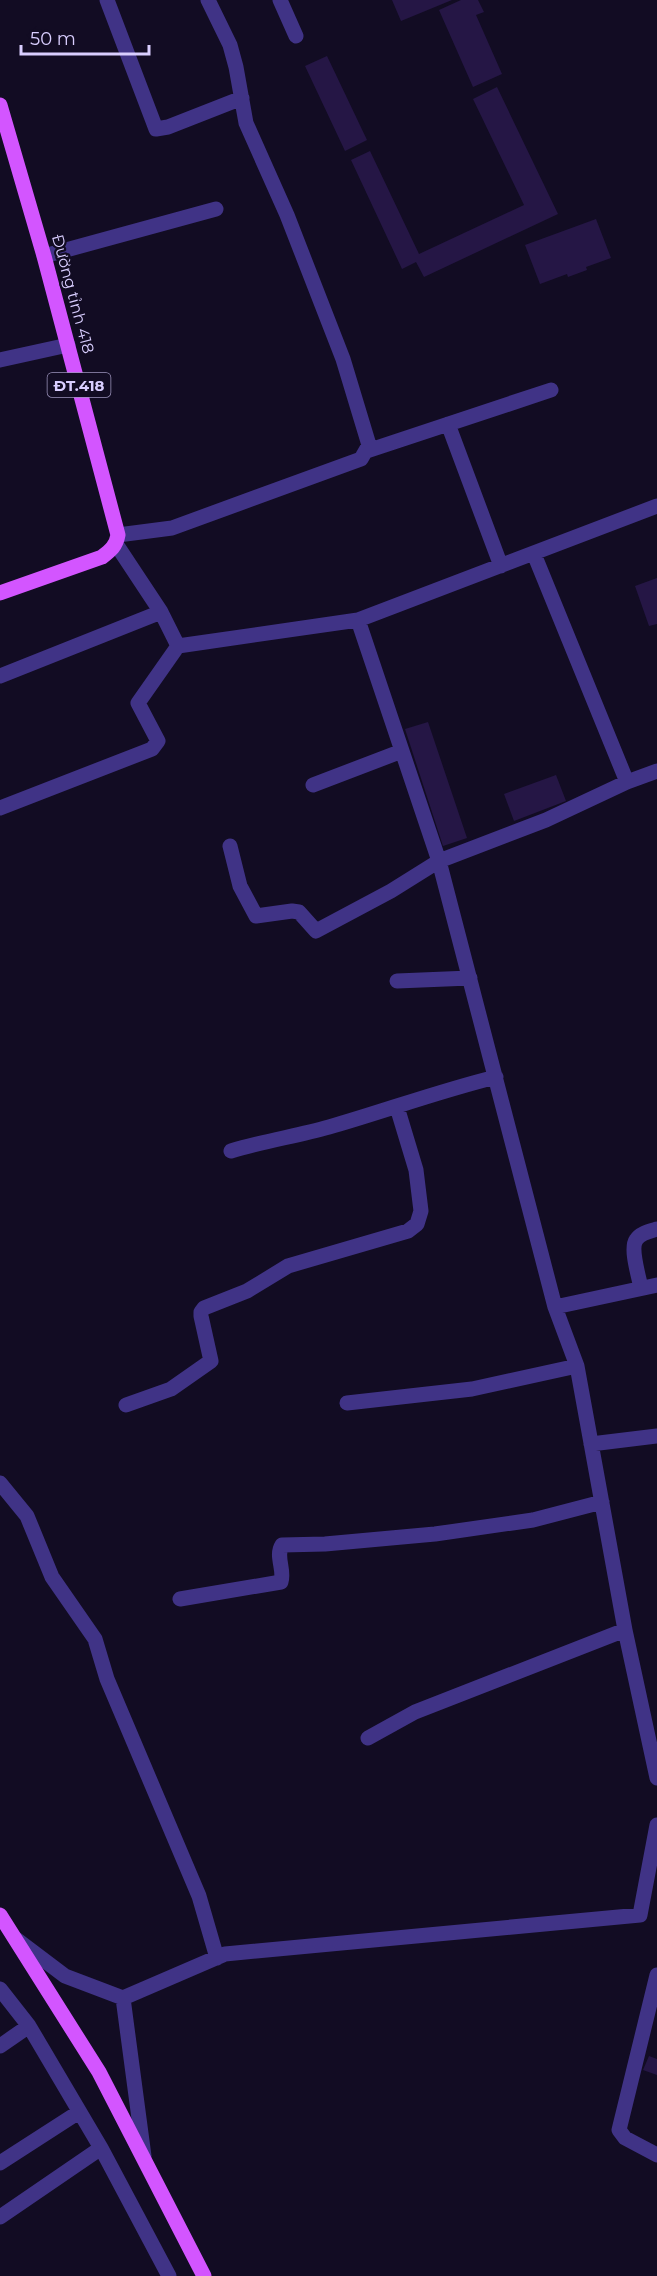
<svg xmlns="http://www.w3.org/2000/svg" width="657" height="2276" font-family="Montserrat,sans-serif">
	<rect width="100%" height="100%" fill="#120c23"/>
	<path fill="#251645" d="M392,0H452L401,21Z
		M461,0H478L484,12L476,15L502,74L473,87L439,10Z
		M327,56L367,140L345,151L305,66Z
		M497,87L558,214L424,277L416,262L402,269L351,160L370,151L419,254L524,205L473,99Z
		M596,219L611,258L586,267L587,270L568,277L567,274L540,284L525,245Z
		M657,578V624L649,626L635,586Z
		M428,722L467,838L443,846L405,729Z
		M556,775L566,801L514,821L504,794Z
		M649,2056L657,2059V2075L643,2070Z"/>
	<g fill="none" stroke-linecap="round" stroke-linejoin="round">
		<path stroke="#403386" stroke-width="15" d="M107,0L156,129L168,127L242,98
			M280,0L296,36
			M44,256L216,209
			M0,360L68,345
			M448,424L501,566
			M367,451L551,390
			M118,535L172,528L361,459L369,445L343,359L287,215L246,123L236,67L230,45L208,0
			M116,544L161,612L178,646L358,620L657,506
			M534,554L627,782
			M358,620L439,861L555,1307L577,1366L625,1630L657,1778
			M0,676L161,612
			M313,785L402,751
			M0,808L152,749L158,741L138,703L178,646
			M230,846L240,886L256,916L292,911L299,912L316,931L391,891L439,861L546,820L627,782L657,771
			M397,981L470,978
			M231,1151C264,1141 297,1136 329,1127C385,1111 439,1091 496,1077
			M641,1288C639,1277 630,1249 636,1240C640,1233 650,1231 657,1229
			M555,1307L657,1285
			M347,1403L472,1389L577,1366
			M126,1405L171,1389L211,1361L201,1316V1312L204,1308L247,1291L288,1266L408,1231L417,1224L421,1211L416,1170L397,1107
			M591,1444L657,1436
			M0,1483L27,1516L52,1577L95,1639L107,1679L199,1896L217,1958
			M180,1599L281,1582C285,1570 275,1556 282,1545L325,1544L435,1534L533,1520L602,1502
			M368,1738L415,1712L625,1630
			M16,1939L65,1976L123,1998
			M657,1975L619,2130L625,2138L657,2155
			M0,1989L29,2026L101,2148L169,2276
			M0,2046L29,2026
			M144,2156L123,1998L225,1954L640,1915L657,1825
			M0,2163L79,2112
			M0,2217L101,2148"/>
		<path stroke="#d355ff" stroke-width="15" d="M0,105L44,256L118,535C116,546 111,550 102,557L0,593
			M0,1915L99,2072L204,2276"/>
	</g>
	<g text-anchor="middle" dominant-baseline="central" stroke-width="4.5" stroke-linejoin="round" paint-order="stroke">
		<rect fill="#120c23" stroke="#9d94bd" stroke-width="1.5" x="47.5" y="373" width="63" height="24" rx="4.5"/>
		<g font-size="15" font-weight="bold" fill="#d9ceff">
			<text x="79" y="385">ĐT.418</text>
		</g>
		<g font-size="16" fill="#d9ceff" stroke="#120c23">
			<text transform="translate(73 294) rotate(75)">Đường tỉnh 418</text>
		</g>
	</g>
	<path d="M21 45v9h128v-9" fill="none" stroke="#d9ceff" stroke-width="3"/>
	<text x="30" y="45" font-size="18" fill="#d9ceff" stroke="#120c23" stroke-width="4.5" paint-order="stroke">50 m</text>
</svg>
